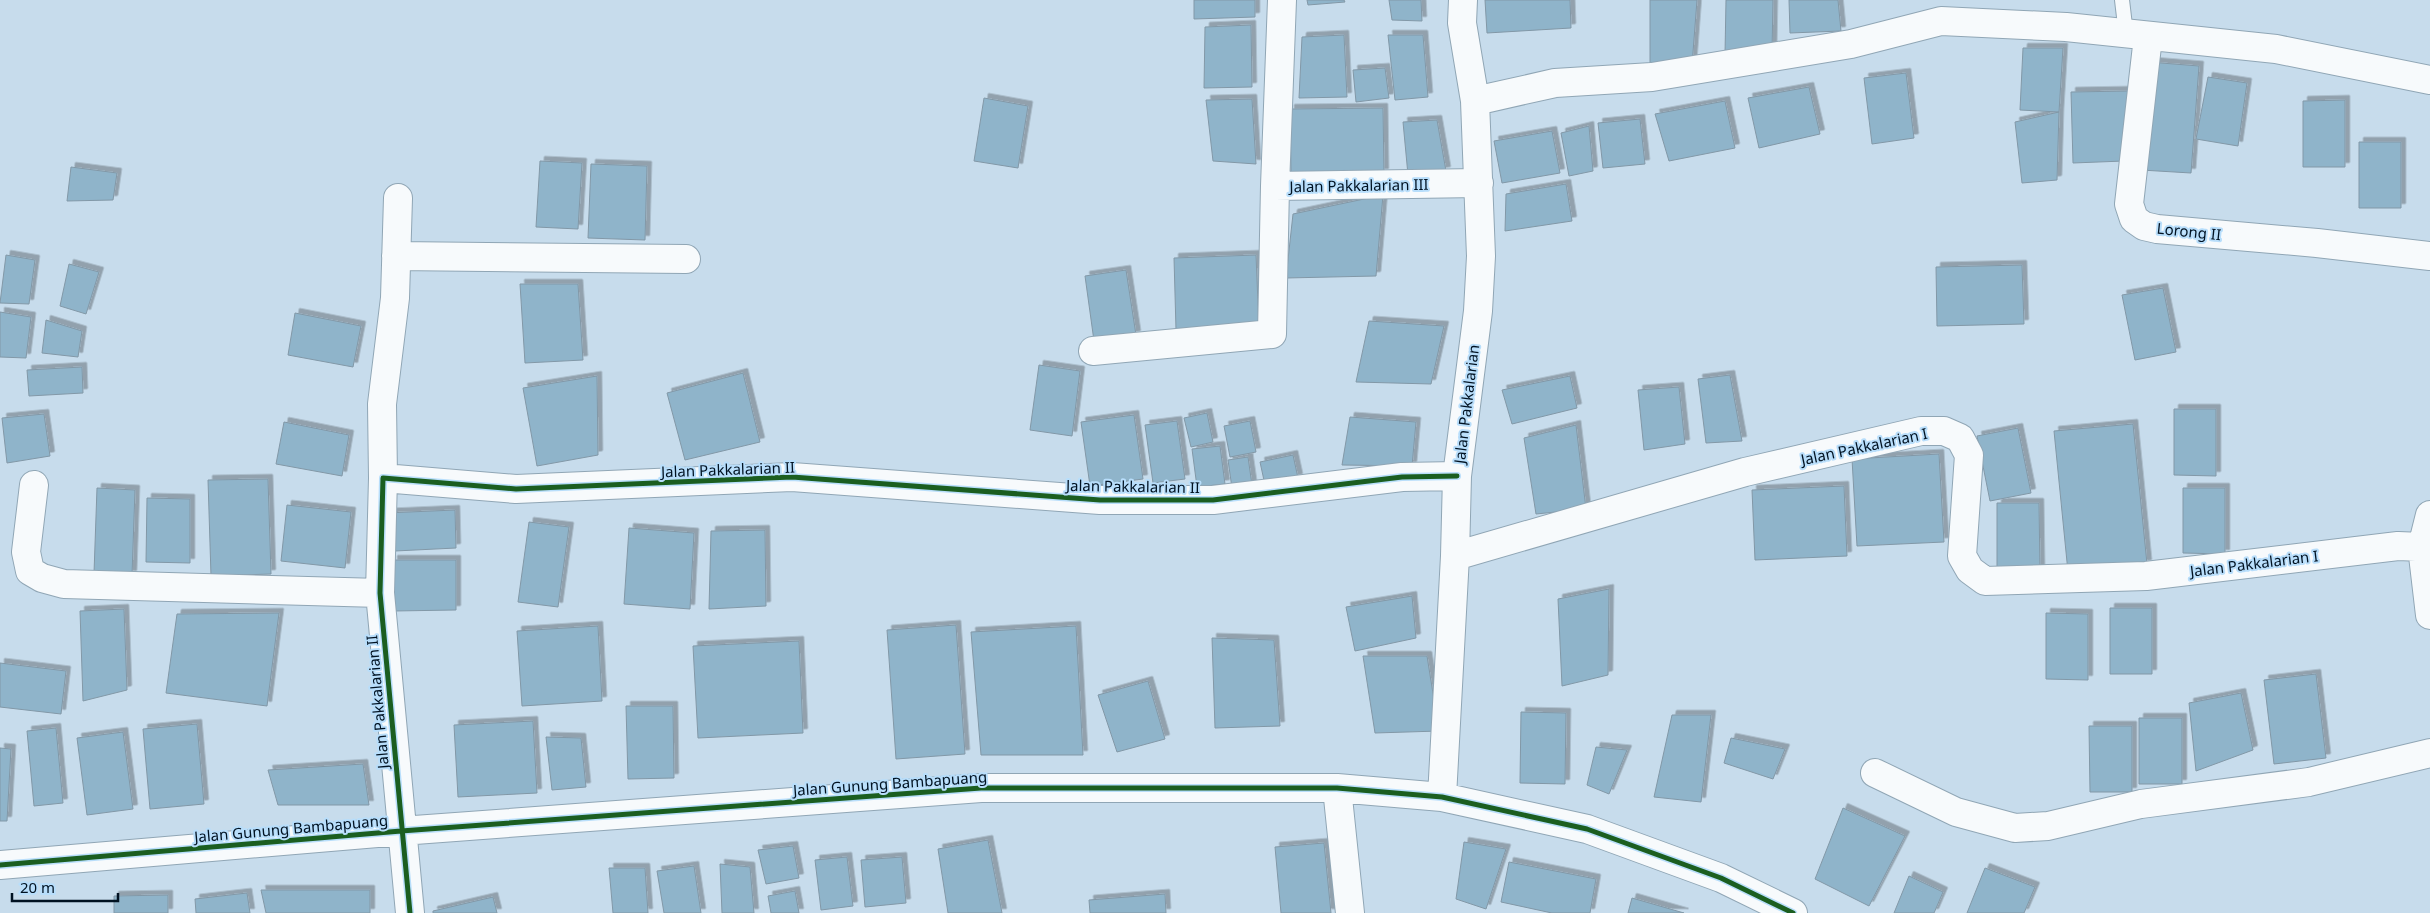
<svg xmlns="http://www.w3.org/2000/svg" width="2430" height="913" font-family="'Noto Sans',sans-serif">
	<defs>
		<filter id="shadow"><feDropShadow dx="4.5" dy="-4.5" stdDeviation="0" flood-color="#0004"/></filter>
	</defs>
	<rect width="100%" height="100%" fill="#c7dcec"/>
	<path fill="#8fb4ca" stroke="#8298a7" filter="url(#shadow)" d="M1194,0H1255V17L1194,19Z
		M1307,0H1344L1345,2L1308,5Z
		M1389,0H1421L1422,21L1392,20Z
		M1485,0H1570L1571,28L1487,33Z
		M1650,0H1697L1692,65L1650,69Z
		M1726,0H1773L1772,52L1725,54Z
		M1789,0H1838L1841,31L1790,33Z
		M1251,25L1252,87L1204,88L1205,27Z
		M1344,35L1347,97L1299,98L1302,37Z
		M1388,35H1423L1428,97L1395,100Z
		M2023,48H2063L2059,112L2020,110Z
		M2149,62L2199,66L2191,173L2141,170Z
		M1385,68L1389,98L1356,102L1353,70Z
		M1906,73L1914,138L1872,144L1864,78Z
		M2208,77L2247,83L2238,146L2196,139Z
		M1809,87L1820,134L1759,148L1748,98Z
		M2128,91L2124,161L2073,163L2071,92Z
		M984,98L1028,106L1018,168L974,161Z
		M1252,99L1256,164L1213,161L1206,100Z
		M2345,100V167H2303V101Z
		M1725,101L1735,148L1669,161L1655,114Z
		M1383,108L1384,173L1291,174L1290,109Z
		M2059,112L2057,180L2022,183L2015,122Z
		M1640,119L1645,164L1603,168L1598,123Z
		M1437,120L1446,171L1408,175L1403,122Z
		M1589,126L1593,171L1569,176L1561,133Z
		M1552,131L1560,173L1502,183L1494,141Z
		M2359,142H2401V208H2359Z
		M540,161L582,163L578,229L536,227Z
		M591,164L647,166L645,240L588,238Z
		M71,167L117,173L113,200L67,201Z
		M1566,184L1572,221L1505,231L1506,194Z
		M1383,195L1376,276L1286,278L1293,214Z
		M6,255L35,260L29,304L0,303Z
		M1256,255L1259,328L1176,330L1174,258Z
		M69,264L99,272L86,314L60,306Z
		M2022,265L2024,324L1937,326L1936,267Z
		M1126,270L1136,335L1094,341L1085,276Z
		M520,284H578L583,360L525,363Z
		M2163,288L2176,352L2135,360L2122,295Z
		M0,312L31,317L26,358L0,357Z
		M295,313L361,326L353,367L288,355Z
		M46,320L82,331L78,357L42,353Z
		M1369,321L1444,326L1431,384L1356,382Z
		M1039,365L1080,371L1072,436L1030,430Z
		M82,367L83,393L29,396L27,370Z
		M743,373L760,442L685,460L667,393Z
		M1730,375L1742,441L1706,443L1698,379Z
		M597,376L598,455L537,466L523,388Z
		M1570,376L1577,408L1512,424L1502,390Z
		M1679,387L1685,444L1644,450L1638,390Z
		M2174,409H2216V476L2174,475Z
		M1207,413L1213,442L1191,447L1184,418Z
		M44,414L50,456L7,463L2,418Z
		M1134,415L1143,479L1090,486L1081,422Z
		M1350,417L1416,422L1412,466L1342,465Z
		M1177,421L1185,479L1153,483L1145,425Z
		M1250,421L1256,452L1230,457L1224,426Z
		M284,422L349,435L342,476L276,464Z
		M2133,424L2147,564L2068,572L2054,431Z
		M1576,425L1586,509L1536,514L1524,438Z
		M2018,428L2031,493L1990,501L1977,436Z
		M1220,446L1225,484L1197,487L1192,449Z
		M1939,454L1944,542L1857,546L1852,459Z
		M1293,455L1298,478L1265,485L1260,462Z
		M1248,457L1252,485L1232,488L1228,460Z
		M268,479L271,574L211,576L208,480Z
		M1844,486L1847,556L1755,560L1752,490Z
		M97,488L135,490L132,575L94,573Z
		M2183,488H2225V554L2183,553Z
		M147,498L190,499V563L146,562Z
		M1997,503H2039L2040,570L1997,569Z
		M287,505L351,512L345,568L281,561Z
		M455,510L456,548L395,551L386,513Z
		M529,522L569,527L558,607L518,602Z
		M629,528L694,533L690,609L624,604Z
		M765,530L766,606L709,609L711,531Z
		M393,560H456V610L394,611Z
		M1609,589L1608,675L1562,686L1558,599Z
		M1412,596L1416,638L1355,651L1346,607Z
		M2110,608H2152V674H2110Z
		M124,609L127,690L83,701L80,611Z
		M279,613L267,706L166,693L177,614Z
		M2046,613L2088,614V680L2046,679Z
		M956,625L965,754L896,759L887,630Z
		M598,626L602,701L522,706L517,631Z
		M1076,626L1083,755H981L971,632Z
		M1212,638L1274,640L1280,726L1215,728Z
		M799,641L803,733L698,738L693,646Z
		M1363,656H1427L1439,731L1375,733Z
		M0,663L66,671L61,714L0,707Z
		M2316,674L2326,758L2274,764L2264,680Z
		M1148,681L1165,739L1117,752L1098,695Z
		M2241,693L2253,750L2196,771L2189,703Z
		M626,706H673L674,778L628,779Z
		M1521,712L1566,713L1565,784L1520,783Z
		M1672,715H1711L1701,802L1654,797Z
		M2139,718H2182V784H2139Z
		M533,721L537,793L458,797L454,725Z
		M197,724L204,804L150,809L143,729Z
		M2089,726H2132V792H2090Z
		M56,728L63,803L34,806L27,731Z
		M123,732L133,809L87,815L77,738Z
		M546,737L581,738L586,787L552,790Z
		M1731,738L1785,749L1773,779L1724,763Z
		M1596,747L1627,750L1609,794L1587,785Z
		M0,748L11,749L7,821H0Z
		M363,764L369,805H278L268,770Z
		M1843,808L1905,836L1869,906L1815,879Z
		M988,840L1002,913H948L938,849Z
		M1464,842L1506,849L1486,909L1456,899Z
		M1324,843L1331,913H1281L1275,847Z
		M793,846L799,878L766,884L758,850Z
		M847,857L853,906L821,910L815,860Z
		M902,857L906,903L865,907L861,860Z
		M1509,862L1596,879L1590,913H1552L1501,902Z
		M720,864L750,867L754,913H722Z
		M694,866L701,913H664L657,871Z
		M609,868H645L648,913H613Z
		M1985,868L2035,887L2024,913H1967Z
		M1909,876L1943,892L1934,913H1894Z
		M261,890H370V913H266Z
		M795,891L799,913H771L768,896Z
		M247,893L250,913H196L195,899Z
		M1165,894L1166,913H1090L1089,900Z
		M168,895V913H114V896Z
		M493,897L497,913H433V911Z
		M1632,898L1684,913H1628Z"/>
	<g fill="none" stroke-linecap="round" stroke-linejoin="round">
		<defs>
			<path id="service" d="M2122,0L2126,34"/>
			<path id="minor" d="M1282,0L1275,186L1479,183
				M2148,37L2129,204L2134,219L2144,226L2157,229L2317,243L2430,256
				M1475,101L1555,83L1652,77L1851,44L1941,21L2066,27L2276,49L2430,80
				M396,256L686,259
				M1093,351L1272,334L1275,186
				M383,478L382,404L395,298L398,198
				M34,485L26,552L30,571L42,578L64,584L380,593
				M2430,515L2422,547L2430,615
				M1455,556L1745,472L1921,431H1944L1960,438L1969,455L1962,556L1970,570L1985,581L2146,576L2398,546L2422,547
				M1875,773L1956,812L2015,828L2048,826L2141,804L2309,782L2430,753
				M1337,788L1350,913
				M1442,797L1455,556L1457,476L1478,311L1481,256L1475,101L1462,23L1463,0
				M0,865L401,831L981,788H1337L1442,797L1587,829L1721,878L1793,913
				M410,913L380,593L383,478L516,489L792,477L1100,500H1213L1402,477L1457,476"/>
		</defs>
		<use href="#service" stroke="#90a6b5" stroke-width="16"/>
		<use href="#minor" stroke="#90a6b5" stroke-width="30"/>
		<use href="#service" stroke="#f7fafc" stroke-width="14"/>
		<use href="#minor" stroke="#f7fafc" stroke-width="28"/>
		<defs>
			<path id="cycleway" d="M0,865L401,831L981,788H1337L1442,797L1587,829L1721,878L1793,913
				M410,913L380,593L383,478L516,489L792,477L1100,500H1213L1402,477L1457,476"/>
		</defs>
		<use href="#cycleway" stroke="#b8defb" stroke-width="8"/>
		<use href="#cycleway" stroke="#1b5e20" stroke-width="5"/>
	</g>
	<g text-anchor="middle" dominant-baseline="central" stroke-width="4" stroke-linejoin="round" paint-order="stroke">
		<g font-size="15" fill="#001222" stroke="#b8defb">
			<text transform="translate(1359 185) rotate(-1)">Jalan Pakkalarian III</text>
			<text transform="translate(2189 231) rotate(6)">Lorong II</text>
			<text transform="translate(1466 404) rotate(-83)">Jalan Pakkalarian</text>
			<text transform="translate(1864 446) rotate(-12)">Jalan Pakkalarian I</text>
			<text transform="translate(728 469) rotate(-2)">Jalan Pakkalarian II</text>
			<text transform="translate(1133 486) rotate(1)">Jalan Pakkalarian II</text>
			<text transform="translate(2254 563) rotate(-7)">Jalan Pakkalarian I</text>
			<text transform="translate(377 702) rotate(-95)">Jalan Pakkalarian II</text>
			<text transform="translate(890 783) rotate(-4)">Jalan Gunung Bambapuang</text>
			<text transform="translate(291 828) rotate(-5)">Jalan Gunung Bambapuang</text>
		</g>
	</g>
	<path d="M12 893v8h106v-8" fill="none" stroke="#001222" stroke-width="2.5"/>
	<text x="20" y="893" font-size="15" fill="#001222" stroke="#b8defb" stroke-width="4" paint-order="stroke">20 m</text>
</svg>
